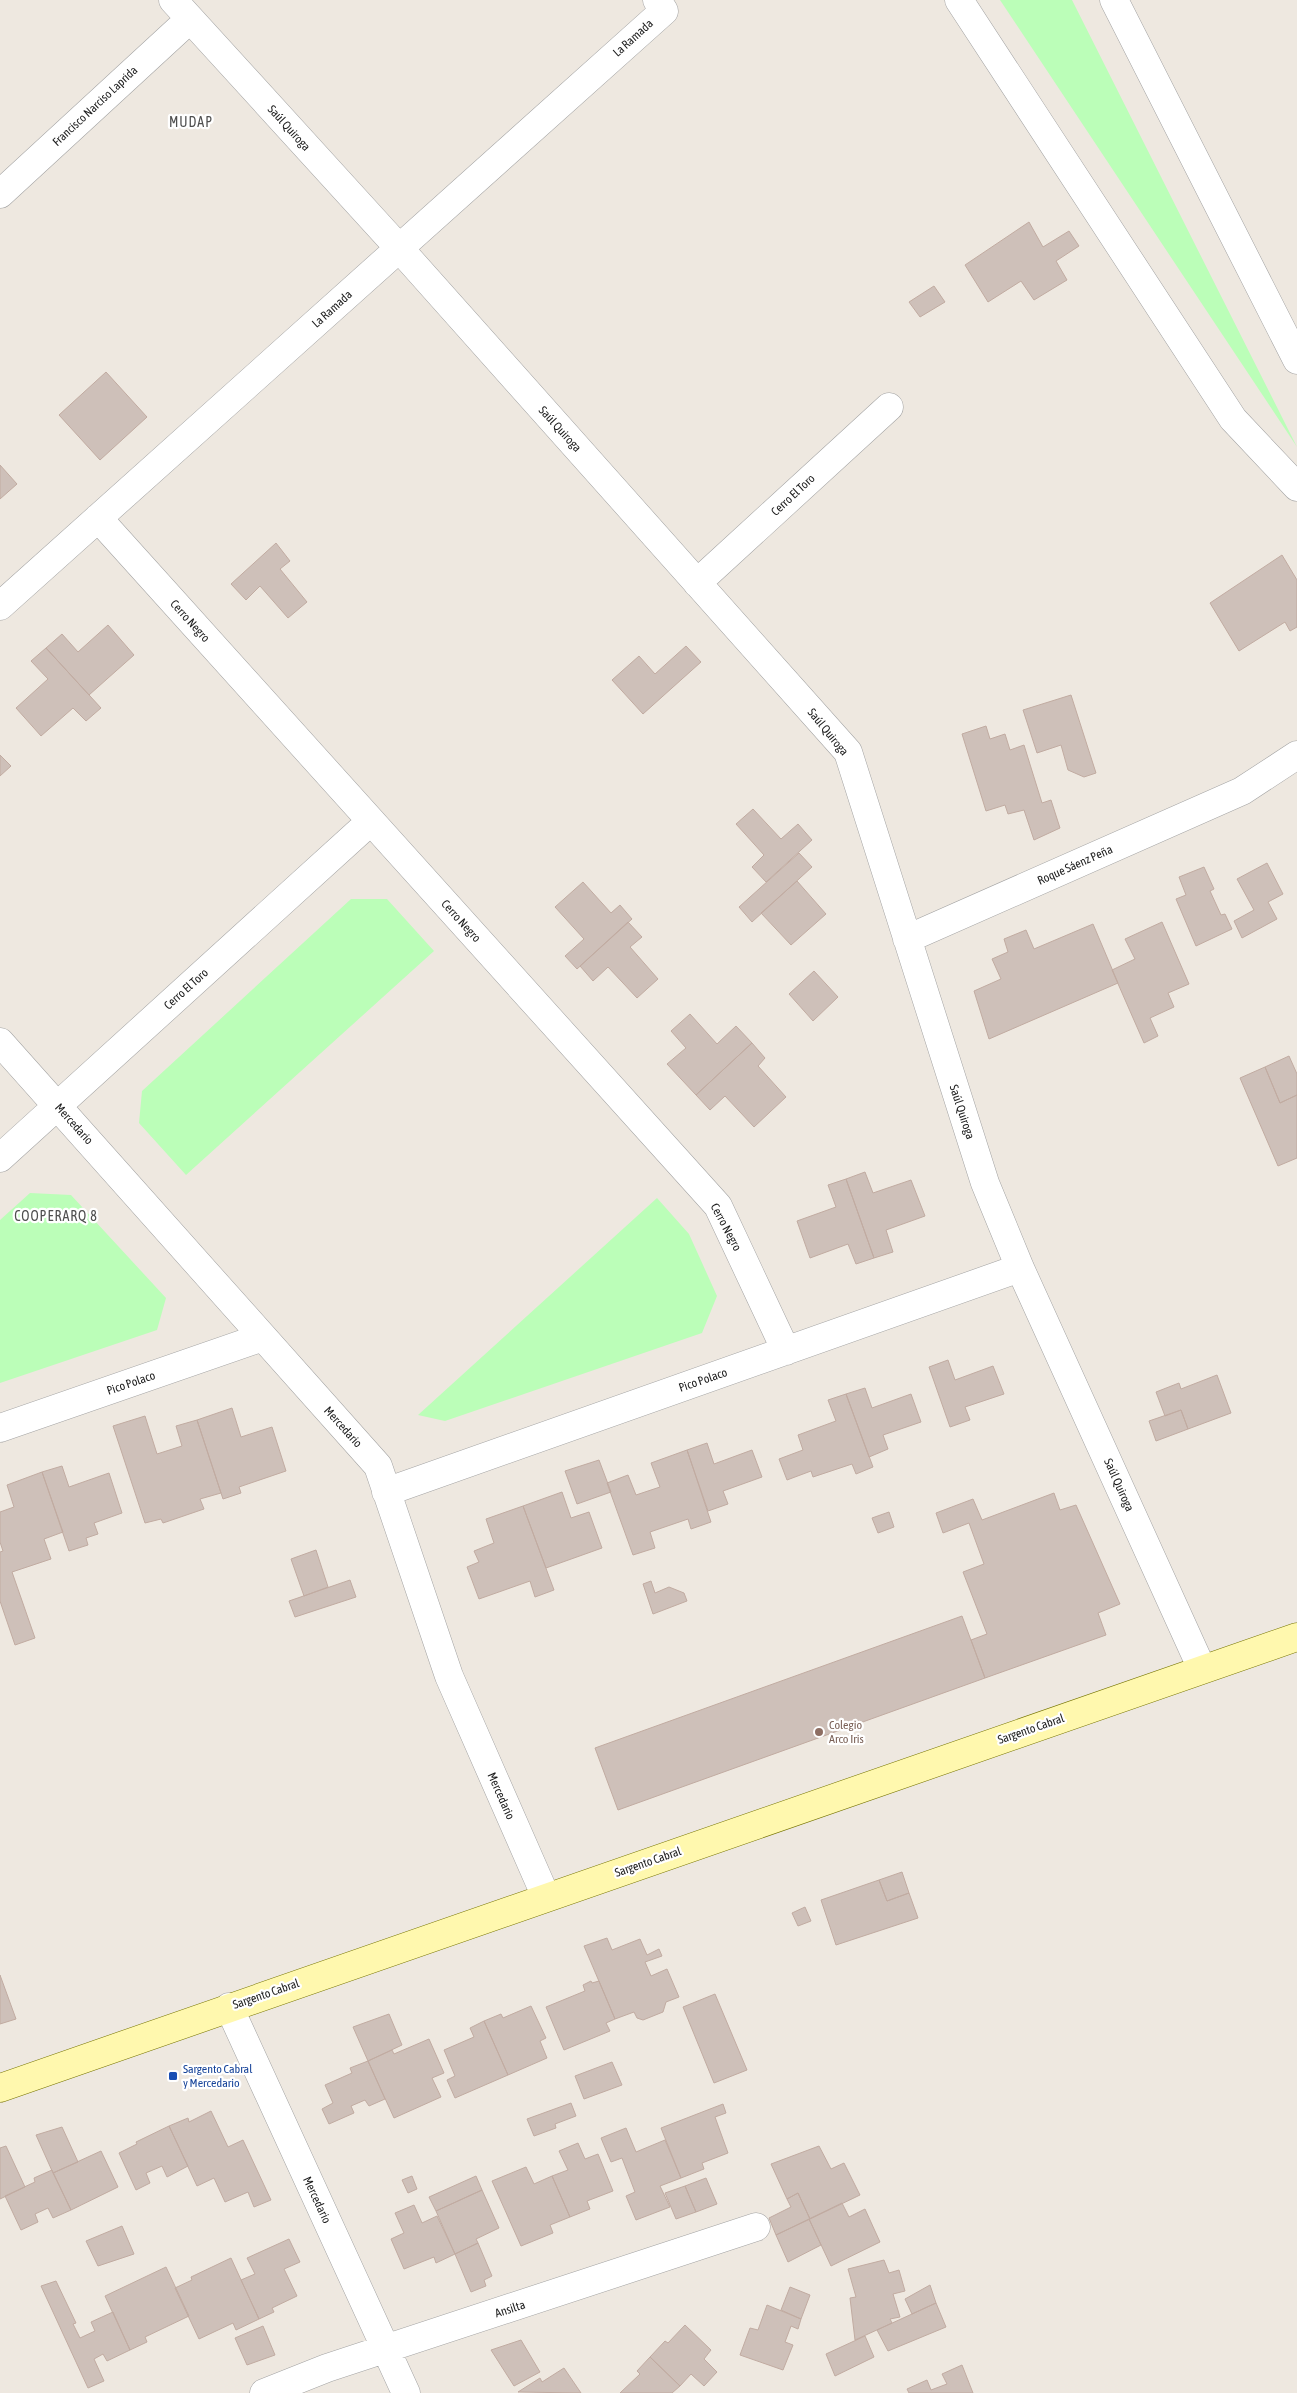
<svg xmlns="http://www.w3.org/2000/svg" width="1297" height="2393" font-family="'Asap Condensed',sans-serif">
	<rect width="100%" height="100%" fill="#eee8e0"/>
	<path fill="#bbfeb8" d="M1000,0H1072L1297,447Z
		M351,899H387L434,951L186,1175L139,1123L142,1091Z
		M30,1193L71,1195L166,1298L157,1330L0,1383V1220Z
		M657,1198L689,1234L717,1296L702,1333L445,1421L418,1415Z"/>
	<path fill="#cec0b9" stroke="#c1aba1" d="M1029,222L1043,247L1069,231L1079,246L1056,261L1067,280L1034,300L1021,281L988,302L965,265Z
		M934,286L945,302L920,317L909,302Z
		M106,372L147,417L100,460L59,415Z
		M0,465L17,484L0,499Z
		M276,543L290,561L280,569L307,602L288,618L260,586L246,600L231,584Z
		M1282,555L1297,580V627L1290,631L1285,622L1239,651L1210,603Z
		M108,625L134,655L89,695L46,648L62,634L78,652Z
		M686,646L701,662L643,714L612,680L639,656L655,674Z
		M46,648L101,708L86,721L73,708L41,736L16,708L48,679L31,661Z
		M1071,695L1096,773L1084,777L1068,770L1061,745L1037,753L1023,710Z
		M986,726L990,739L1005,734L1010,750L1024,745L1042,803L1051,800L1060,828L1034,840L1024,810L1008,814L1005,805L986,811L962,734Z
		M0,755L11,766L0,776Z
		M753,809L781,839L798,824L812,840L766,882L752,867L764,855L736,824Z
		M799,853L812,867L752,922L739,907Z
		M1267,863L1283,894L1268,902L1277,919L1242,938L1234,921L1254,910L1237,879Z
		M1204,867L1214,889L1210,891L1221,915L1225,914L1232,929L1196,946L1176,899L1186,895L1179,877Z
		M797,881L826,914L791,945L761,913Z
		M583,882L611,913L620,905L632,919L577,969L565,956L584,939L555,907Z
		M628,922L642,937L630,947L658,979L637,998L608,967L593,981L580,966Z
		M1162,922L1189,984L1168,993L1174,1007L1150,1018L1158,1036L1144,1043L1112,970L1135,959L1125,939Z
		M1093,924L1118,983L989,1039L974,991L1001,979L992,959L1008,952L1004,939L1026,930L1034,949Z
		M814,971L838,997L813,1021L789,994Z
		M690,1014L717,1044L736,1026L752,1043L696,1095L667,1064L686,1048L671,1031Z
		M752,1043L765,1058L758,1066L786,1097L754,1127L725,1096L710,1110L696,1095Z
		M1289,1056L1297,1074V1095L1280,1103L1265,1067Z
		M1265,1067L1280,1103L1297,1095V1158L1278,1166L1240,1078Z
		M865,1172L873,1193L911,1180L925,1216L886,1230L893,1252L874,1258L846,1179Z
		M846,1179L874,1258L856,1264L848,1244L810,1258L797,1221L836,1207L828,1185Z
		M948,1360L955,1380L993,1366L1004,1394L965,1407L970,1420L950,1427L929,1367Z
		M1217,1375L1231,1413L1188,1429L1181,1410L1165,1416L1156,1392L1179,1383L1181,1389Z
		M865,1388L872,1408L911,1394L921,1422L883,1435L888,1449L869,1457L846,1394Z
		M846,1394L873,1467L856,1474L852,1464L813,1477L811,1471L787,1480L779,1459L803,1450L798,1435L836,1421L828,1400Z
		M232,1408L241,1437L272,1427L286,1471L239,1487L241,1493L223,1499L197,1420Z
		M1181,1410L1188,1429L1156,1441L1149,1421Z
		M145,1416L157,1454L182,1446L176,1426L197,1420L221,1493L200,1499L204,1509L163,1523L161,1519L145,1523L113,1426Z
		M707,1443L714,1464L752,1450L762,1477L723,1491L728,1504L708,1511L687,1450Z
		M687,1450L711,1522L691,1529L688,1519L650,1532L655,1548L633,1555L607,1483L628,1475L636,1495L660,1487L651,1463Z
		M599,1460L611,1492L577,1504L565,1471Z
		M62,1466L69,1487L109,1473L122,1513L94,1523L98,1534L86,1538L88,1545L69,1551L42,1472Z
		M42,1472L63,1532L44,1539L51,1559L12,1572L35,1638L15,1645L0,1601V1552L3,1551L0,1542V1512L14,1507L7,1485Z
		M562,1492L571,1518L589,1512L602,1548L546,1568L523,1506Z
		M1054,1493L1060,1510L1076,1505L1120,1604L1098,1613L1106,1635L985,1678L971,1640L987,1634L963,1572L984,1564L969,1523L943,1533L936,1513L973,1499L982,1520Z
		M523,1506L554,1590L535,1597L530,1581L479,1599L467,1567L479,1562L474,1551L494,1543L486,1519Z
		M889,1512L894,1527L878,1533L872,1518Z
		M316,1550L328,1587L304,1596L291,1559Z
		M350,1580L356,1597L295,1617L289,1601Z
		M651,1581L655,1593L669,1587L684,1593L687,1601L653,1614L643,1584Z
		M962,1616L985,1678L618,1810L595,1748Z
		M902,1872L909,1893L887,1901L879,1880Z
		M879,1880L887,1901L909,1893L918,1918L836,1945L821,1900Z
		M805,1907L811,1921L798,1926L792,1913Z
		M607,1938L612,1950L640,1939L647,1955L659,1949L662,1956L645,1962L651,1976L667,1969L679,1997L666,2002L663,2012L643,2020L637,2018L634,2012L615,2019L584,1946Z
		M0,1975L16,2019L0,2024Z
		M591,1981L592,1983L599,1981L615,2019L606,2023L610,2031L564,2050L546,2007L585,1991L583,1985Z
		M715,1994L747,2070L714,2083L683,2007Z
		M531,2006L546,2038L540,2041L547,2058L508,2075L484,2021L501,2014L503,2018Z
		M389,2014L402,2045L368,2061L353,2027Z
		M484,2021L508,2075L455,2098L447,2080L455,2076L444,2050L474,2037L470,2028Z
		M429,2039L444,2073L432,2078L441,2097L394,2118L368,2061L392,2050L394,2054Z
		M368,2061L385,2099L369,2106L365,2100L351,2106L354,2113L329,2124L322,2109L333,2103L325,2085L352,2073L350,2068Z
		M612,2062L622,2085L584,2099L575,2076Z
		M571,2103L576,2116L555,2124L556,2128L534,2136L527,2119Z
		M723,2104L726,2113L715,2117L728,2153L702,2163L704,2169L681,2178L661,2128Z
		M211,2111L228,2147L243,2140L271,2200L254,2207L248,2192L225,2202L214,2178L197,2186L169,2126L188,2118L189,2122Z
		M169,2126L188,2166L167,2177L162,2166L146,2173L150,2183L136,2190L119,2153L137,2144L136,2142Z
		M62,2127L78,2162L53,2173L36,2135Z
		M626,2128L636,2152L665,2140L681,2178L660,2186L670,2207L636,2220L626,2196L635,2192L622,2158L611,2162L601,2138Z
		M578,2143L585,2159L598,2154L613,2191L587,2201L590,2209L570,2217L552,2176L568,2170L559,2151Z
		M6,2146L25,2187L0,2199V2148Z
		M819,2146L831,2169L844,2163L860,2195L810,2219L798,2193L787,2199L771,2164Z
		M101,2151L118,2187L71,2210L53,2173Z
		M526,2167L534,2184L552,2176L570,2217L550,2225L553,2233L521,2246L492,2181Z
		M52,2170L71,2210L53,2218L48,2208L35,2214L38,2222L21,2230L5,2196L35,2182L34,2178Z
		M412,2176L417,2189L408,2193L402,2180Z
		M476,2176L482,2190L436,2211L429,2197Z
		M706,2178L717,2204L696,2212L685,2186Z
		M685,2186L696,2212L676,2219L665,2193Z
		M482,2190L499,2228L476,2239L478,2243L455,2254L436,2211Z
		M798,2193L810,2219L776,2235L769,2218L791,2207L787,2199Z
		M842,2203L849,2217L865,2209L880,2242L831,2266L809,2219Z
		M414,2205L422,2223L437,2216L455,2254L436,2263L434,2257L404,2269L391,2239L404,2233L395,2213Z
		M809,2219L821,2245L788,2262L776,2235Z
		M122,2226L134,2254L98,2266L86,2241Z
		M289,2239L300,2262L284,2269L297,2296L272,2308L274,2312L259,2319L241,2280L255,2274L247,2258Z
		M478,2243L492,2276L484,2280L486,2286L471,2292L455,2254Z
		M231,2258L259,2319L236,2330L233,2323L199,2339L175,2288L192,2280L191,2277Z
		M884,2260L889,2273L899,2270L905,2291L893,2294L900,2317L890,2319L892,2323L855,2340L850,2298L856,2297L848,2269Z
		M166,2267L189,2316L145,2337L147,2342L130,2350L105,2296Z
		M56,2281L76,2323L73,2324L80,2338L95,2331L91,2322L113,2312L130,2350L107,2361L103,2354L94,2359L104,2381L88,2388L41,2286Z
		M930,2285L936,2303L912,2314L905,2299Z
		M790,2287L810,2295L801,2319L781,2310Z
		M936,2303L946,2327L888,2351L877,2330Z
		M767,2305L801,2319L798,2329L791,2326L785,2342L793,2345L783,2370L740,2355L750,2328L758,2330Z
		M685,2325L711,2350L704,2359L717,2372L704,2386L691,2374L680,2386L650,2357L665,2341L668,2343Z
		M263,2326L275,2355L247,2365L235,2338Z
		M865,2336L874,2357L835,2376L826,2354Z
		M521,2340L540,2372L514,2386L491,2350Z
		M650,2357L680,2386L672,2393H620L640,2374L637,2371Z
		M962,2365L973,2393H909L907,2389L927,2380L931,2390L947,2384L942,2374Z
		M564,2368L581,2393L518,2392L540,2378L542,2382Z"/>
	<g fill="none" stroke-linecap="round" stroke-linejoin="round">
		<defs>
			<path id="minor" d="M173,0L399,248L848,752L985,1183L1020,1268L1202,1669
				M959,0L1233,419L1297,487
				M1114,0L1297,360
				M0,194L190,19
				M98,518L718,1206L786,1351
				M697,583L889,407
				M0,606L664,11L657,0
				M907,939L1242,791L1297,755
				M0,1042L378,1466L449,1676L546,1897
				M0,1158L371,821
				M0,1428L263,1337
				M386,1492L1020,1268
				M229,2007L406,2393
				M264,2393L327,2368L756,2227"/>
			<path id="secondary" d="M0,2088L1297,1637"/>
		</defs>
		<use href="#minor" stroke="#a3a3a3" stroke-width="29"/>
		<use href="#secondary" stroke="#757300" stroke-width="29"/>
		<use href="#minor" stroke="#fff" stroke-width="28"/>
		<use href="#secondary" stroke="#fff8ae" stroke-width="28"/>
	</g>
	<circle fill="#8d6e63" stroke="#fff" stroke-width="2" cx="819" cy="1732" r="5"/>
	<rect fill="#1a4fb4" stroke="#fff" stroke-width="2" x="168" y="2071" width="10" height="10" rx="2.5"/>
	<g text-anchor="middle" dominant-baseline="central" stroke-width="4.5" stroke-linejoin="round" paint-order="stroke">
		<g font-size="12" fill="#1c1c1c" stroke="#fff">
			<text transform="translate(633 38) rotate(-42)">La Ramada</text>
			<text transform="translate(95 106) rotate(-43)">Francisco Narciso Laprida</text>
			<text transform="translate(289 128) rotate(48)">Saúl Quiroga</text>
			<text transform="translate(332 309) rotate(-42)">La Ramada</text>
			<text transform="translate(560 429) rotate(48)">Saúl Quiroga</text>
			<text transform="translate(793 495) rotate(-43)">Cerro El Toro</text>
			<text transform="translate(190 621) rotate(48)">Cerro Negro</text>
			<text transform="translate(828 732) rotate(51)">Saúl Quiroga</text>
			<text transform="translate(1075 865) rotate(-24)">Roque Sáenz Peña</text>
			<text transform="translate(461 921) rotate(48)">Cerro Negro</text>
			<text transform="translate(186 989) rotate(-42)">Cerro El Toro</text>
			<text transform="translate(962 1112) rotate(72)">Saúl Quiroga</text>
			<text transform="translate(74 1124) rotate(48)">Mercedario</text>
			<text transform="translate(726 1227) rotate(62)">Cerro Negro</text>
			<text transform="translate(703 1380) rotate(-19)">Pico Polaco</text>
			<text transform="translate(131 1383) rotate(-19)">Pico Polaco</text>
			<text transform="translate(343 1427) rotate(48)">Mercedario</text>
			<text transform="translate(1119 1485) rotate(66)">Saúl Quiroga</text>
			<text transform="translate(1031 1729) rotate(-19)">Sargento Cabral</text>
			<text transform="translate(501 1796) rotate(66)">Mercedario</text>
			<text transform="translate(648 1862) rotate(-19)">Sargento Cabral</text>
			<text transform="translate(266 1994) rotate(-19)">Sargento Cabral</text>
			<text transform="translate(317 2200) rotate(65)">Mercedario</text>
			<text transform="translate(510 2309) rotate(-18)">Ansilta</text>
		</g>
		<g font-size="12" fill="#785e54" stroke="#fff" text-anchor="start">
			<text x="829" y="1725">Colegio<tspan x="829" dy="14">Arco Iris</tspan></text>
		</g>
		<g font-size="12" fill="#164399" stroke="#fff" text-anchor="start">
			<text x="183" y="2069">Sargento Cabral<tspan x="183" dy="14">y Mercedario</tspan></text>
		</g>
		<g font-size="14" letter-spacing="1" fill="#4f4f4f" stroke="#fff">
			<text x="191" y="122">MUDAP</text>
			<text x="56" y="1216">COOPERARQ 8</text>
		</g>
	</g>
</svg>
